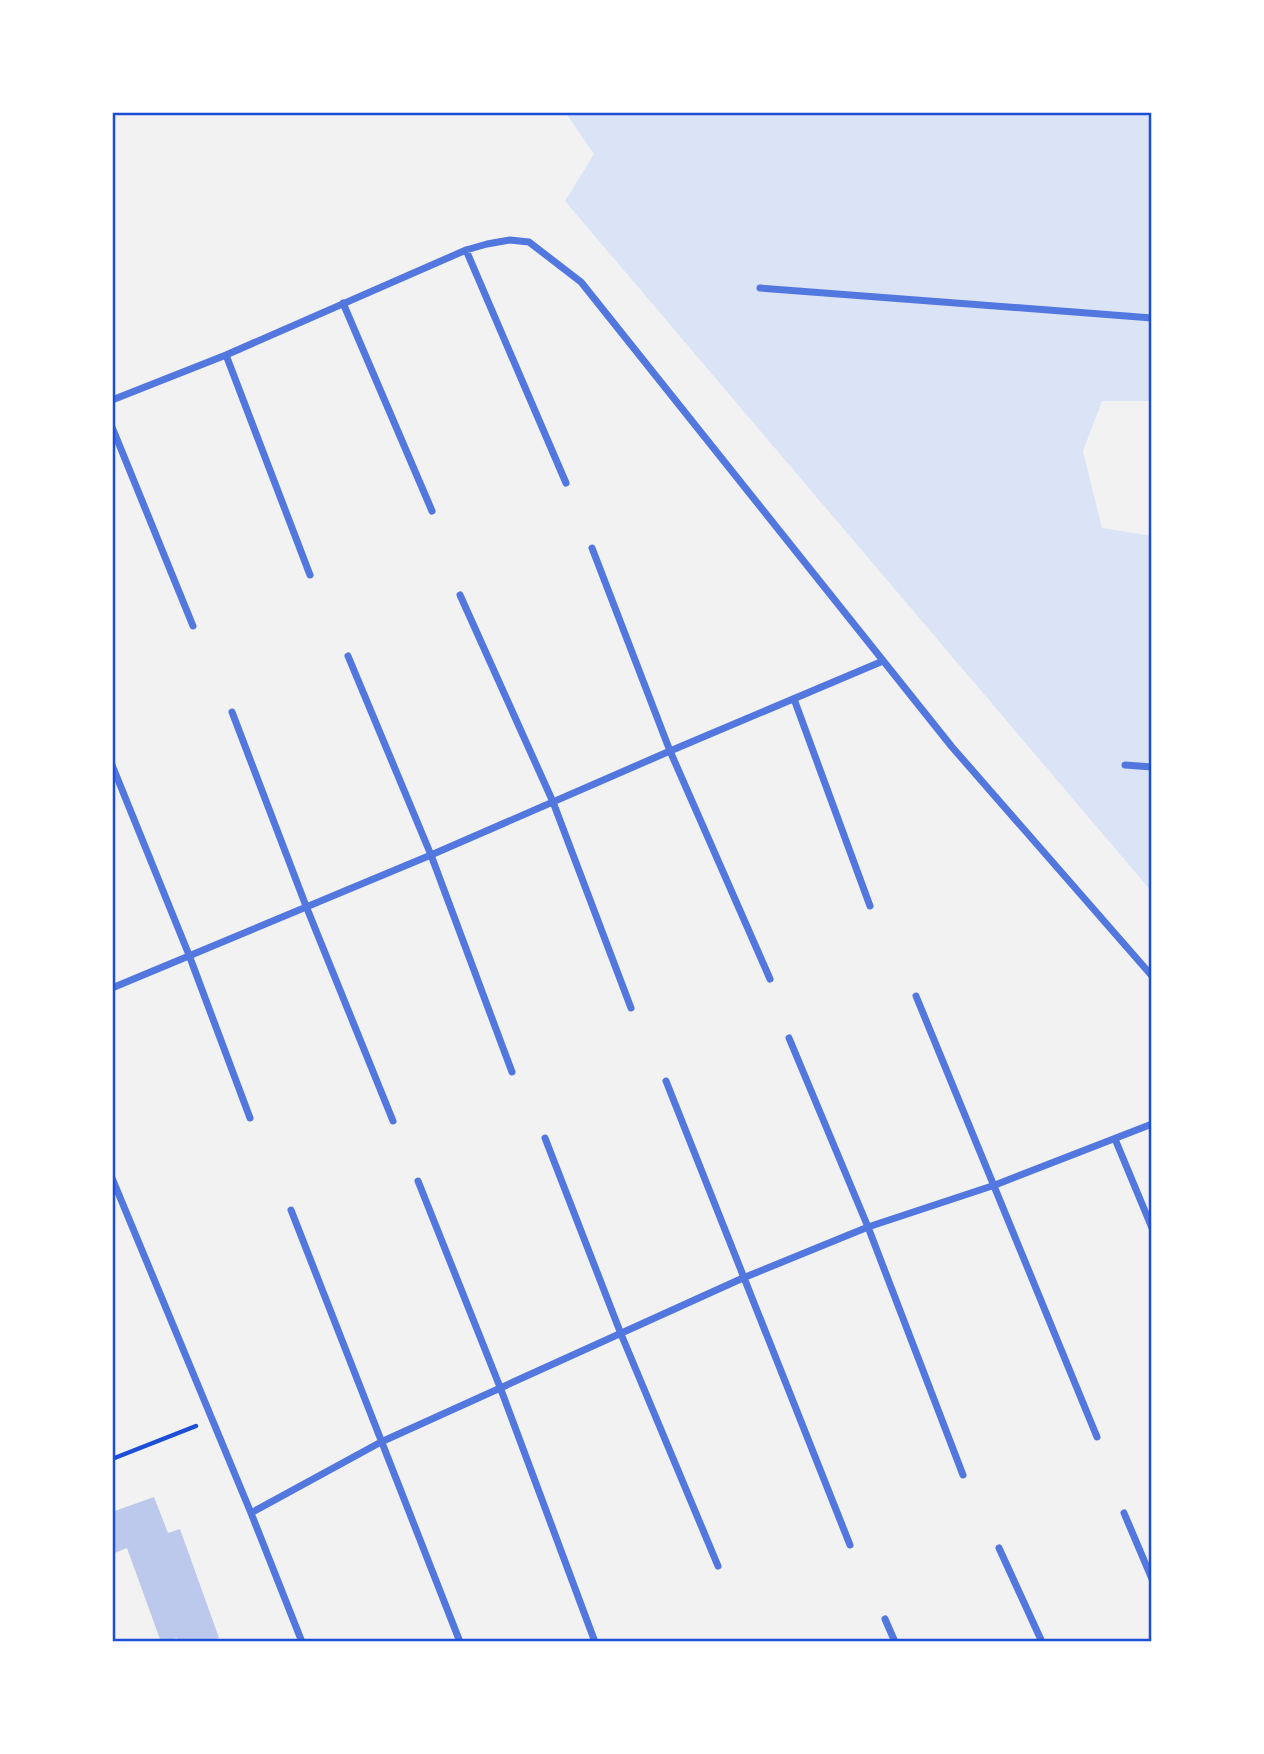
<svg xmlns="http://www.w3.org/2000/svg" width="1264" height="1754" font-family="Mulish,sans-serif">
	<rect width="100%" height="100%" fill="#f2f2f2"/>
	<path fill="#dbe4f7" d="M565,112H1152V401H1102L1083,451L1102,528L1152,536V892L565,201L594,154Z"/>
	<path fill="#bdc9ec" d="M154,1497L168,1533L180,1529L219,1638L208,1642H178L177,1638L161,1642L127,1548L112,1554V1512Z"/>
	<g fill="none" stroke-linecap="round" stroke-linejoin="round">
		<path stroke="#1d4ed8" stroke-width="4.5" d="M112,1459L196,1426"/>
		<path stroke="#5277de" stroke-width="7" d="M466,250L566,483
			M760,288L1152,318
			M343,303L432,511
			M226,355L310,575
			M112,400L226,355L466,250L487,244L510,240L529,242L581,282L952,747L1152,976
			M112,427L193,626
			M592,548L670,751L770,979
			M460,595L553,802L631,1008
			M348,656L431,855L512,1072
			M794,699L870,906
			M232,712L306,906L393,1121
			M112,765L189,955L250,1118
			M1125,765L1152,767
			M112,988L431,855L670,751L883,661
			M916,996L1097,1437
			M789,1038L868,1227L963,1475
			M666,1081L850,1545
			M545,1138L621,1334L718,1566
			M1115,1139L1152,1228
			M112,1178L251,1513L302,1642
			M418,1181L500,1387L595,1642
			M291,1210L460,1642
			M251,1513L381,1442L743,1278L868,1227L995,1185L1152,1124
			M1124,1513L1152,1579
			M999,1548L1042,1642
			M885,1619L895,1642"/>
	</g>
	<rect width="1264" height="1754" fill="none" stroke="#ffffff" stroke-width="228"/>
	<rect x="114" y="114" width="1036" height="1526" fill="none" stroke="#1d4ed8" stroke-width="2.5"/>
</svg>
